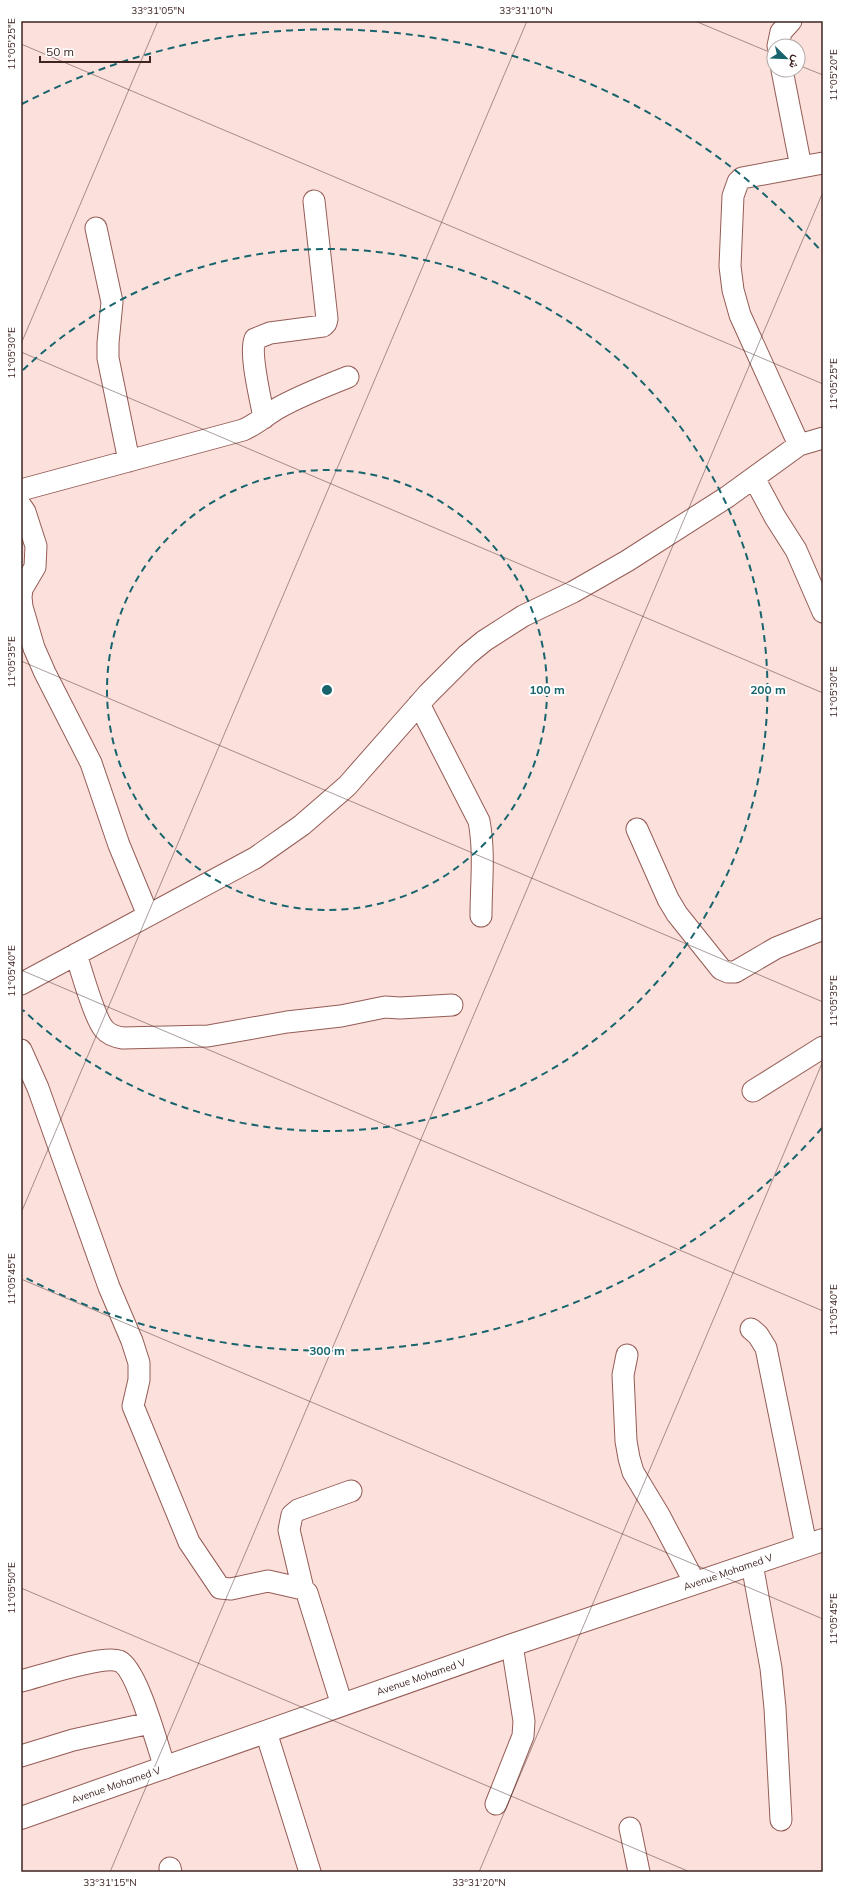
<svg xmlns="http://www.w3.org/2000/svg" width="844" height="1893" font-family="Mulish,Vazirmatn,sans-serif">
	<rect width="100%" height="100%" fill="#fbe0dc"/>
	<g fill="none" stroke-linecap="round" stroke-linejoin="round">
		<defs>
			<path id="minor" d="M778,46L781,32L791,21
				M782,70L801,167
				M96,228L112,302L108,343V358L129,461
				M264,418C261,400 249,354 255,339L270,333L323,326L326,323L327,319L314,201
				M799,445L740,315L733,290L730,266L733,196L738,182L742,178L823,163
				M754,478L775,517L796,550L823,612
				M21,490L243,430C257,424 267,414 280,407C302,395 325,386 348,377
				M21,506L25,512L36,546L35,567L22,589L21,597L22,607L34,648L45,673L91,763L119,845L148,915
				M419,704L479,821C485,853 481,884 481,916
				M637,829L668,899L677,914L721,969L728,972H735L776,948L823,929
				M76,954C81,970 95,1019 104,1029C109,1035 116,1037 123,1038L208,1036L287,1022L341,1016L385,1007L400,1008L452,1005
				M21,984L255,858L302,825L347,786L428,694L467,655L484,641L523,616L573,592L627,561L727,497L799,445L823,438
				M21,1050L38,1088L109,1287L132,1341L139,1363V1380L133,1406L189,1542L220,1588L231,1589L268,1581L303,1589L307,1593L342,1705
				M753,1091L823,1047
				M751,1329L758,1335L766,1348L806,1545
				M627,1355L623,1375L626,1441L629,1458L633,1472L659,1515L695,1583
				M752,1564L771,1668L775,1708L781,1820
				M303,1589L289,1530L292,1515L298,1510L351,1491
				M21,1681C41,1676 102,1655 119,1661C137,1668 158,1748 165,1768
				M266,1732L310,1872
				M21,1756L73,1740L150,1723
				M496,1804L523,1736L524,1721L512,1645
				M630,1828L639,1872
				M170,1868L171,1872"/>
			<path id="major" d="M21,1818L512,1645L823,1540"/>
		</defs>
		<use href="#minor" stroke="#955c55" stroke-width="23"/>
		<use href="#major" stroke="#955c55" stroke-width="24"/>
		<use href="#minor" stroke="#fff" stroke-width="21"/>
		<use href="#major" stroke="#fff" stroke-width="22"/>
	</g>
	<path fill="none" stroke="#3e2522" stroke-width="1" stroke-opacity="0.45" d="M695,21L774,54M21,44L823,384M798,65L823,75M21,344L158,21M21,352L823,693M21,661L823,1002M21,970L823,1311M21,1213L527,21M21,1279L823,1619M21,1588L690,1872M110,1872L823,192M479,1872L823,1061"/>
	<g fill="none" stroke="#17646d" stroke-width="2" stroke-dasharray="7 5">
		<circle cx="327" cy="690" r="220"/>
		<path d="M23 370A441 441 0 1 1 23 1010"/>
		<path d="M822 1128A661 661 0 0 1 22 1276M22 104A661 661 0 0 1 822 252"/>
	</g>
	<g text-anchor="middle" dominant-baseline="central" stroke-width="4" stroke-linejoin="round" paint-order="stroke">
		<g font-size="10" fill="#3e2522" stroke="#fff">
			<text transform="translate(728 1572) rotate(-19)">Avenue Mohamed V</text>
			<text transform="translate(421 1677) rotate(-19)">Avenue Mohamed V</text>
			<text transform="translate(116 1785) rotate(-19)">Avenue Mohamed V</text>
		</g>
	</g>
	<circle cx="327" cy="690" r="6" fill="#17646d" stroke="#fff" stroke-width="2"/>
	<g font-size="12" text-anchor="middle" font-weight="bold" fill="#17646d" stroke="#fff" stroke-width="4" stroke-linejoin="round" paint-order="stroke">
		<text x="547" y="694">100 m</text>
		<text x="768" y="694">200 m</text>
		<text x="327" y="1355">300 m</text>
	</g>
	<rect width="844" height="1893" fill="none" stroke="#ffffff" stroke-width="44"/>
	<g transform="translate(786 58) rotate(113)"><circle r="19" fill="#ffffff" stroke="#b2a8a7"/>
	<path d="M0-3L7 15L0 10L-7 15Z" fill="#17646d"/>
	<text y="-6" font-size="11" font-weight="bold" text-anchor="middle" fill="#3e2522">ش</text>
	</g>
	<path d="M40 56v6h110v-6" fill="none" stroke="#3e2522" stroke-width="2"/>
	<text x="46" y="56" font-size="12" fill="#3e2522" stroke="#ffffff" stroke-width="3" paint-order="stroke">50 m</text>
	<rect x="22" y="22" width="800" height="1849" fill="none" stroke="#3e2522" stroke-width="1.5"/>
	<g font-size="10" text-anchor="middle" fill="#3e2522">
		<text x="158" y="14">33°31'05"N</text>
		<text x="526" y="14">33°31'10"N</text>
		<text transform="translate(11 44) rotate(-90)" y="4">11°05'25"E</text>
		<text transform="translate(833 75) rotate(-90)" y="4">11°05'20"E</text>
		<text transform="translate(11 353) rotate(-90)" y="4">11°05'30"E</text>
		<text transform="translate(833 384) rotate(-90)" y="4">11°05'25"E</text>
		<text transform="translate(11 662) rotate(-90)" y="4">11°05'35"E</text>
		<text transform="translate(833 692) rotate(-90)" y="4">11°05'30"E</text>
		<text transform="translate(11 971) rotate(-90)" y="4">11°05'40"E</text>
		<text transform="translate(833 1001) rotate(-90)" y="4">11°05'35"E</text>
		<text transform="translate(11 1279) rotate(-90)" y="4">11°05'45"E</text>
		<text transform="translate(833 1310) rotate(-90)" y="4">11°05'40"E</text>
		<text transform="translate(11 1588) rotate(-90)" y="4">11°05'50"E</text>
		<text transform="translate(833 1619) rotate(-90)" y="4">11°05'45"E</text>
		<text x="110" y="1886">33°31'15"N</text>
		<text x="479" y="1886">33°31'20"N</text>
	</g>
</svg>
